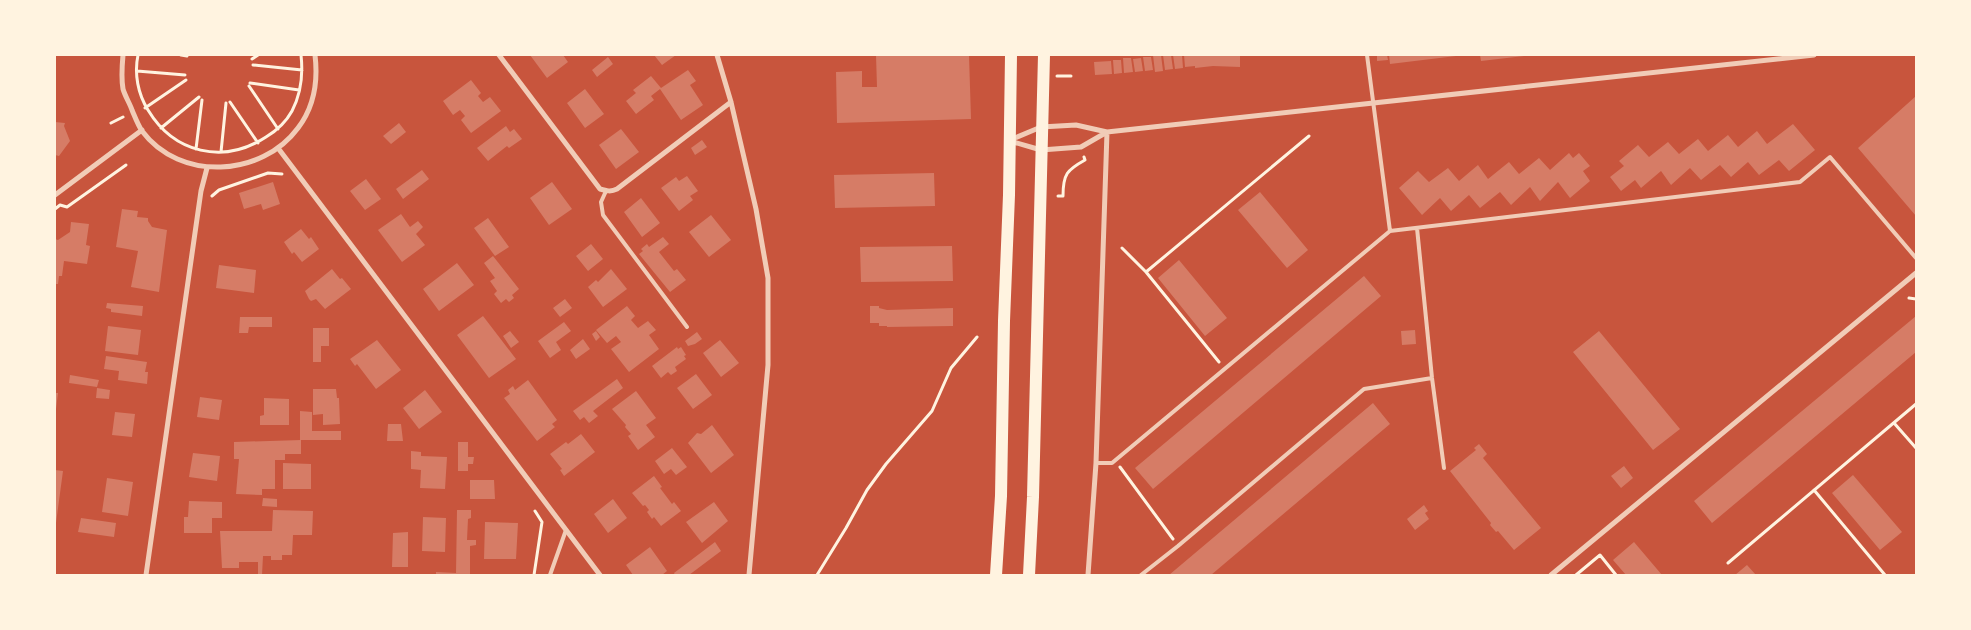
<svg xmlns="http://www.w3.org/2000/svg" width="1971" height="630" font-family="'PT Serif',serif">
	<rect width="100%" height="100%" fill="#c8553d"/>
	<path fill="#d67c66" d="M530,55H563L568,62L547,78Z
		M654,55H676L662,65Z
		M876,55H969L971,119L837,123L836,72L862,71V87H877Z
		M1153,55H1161L1163,71L1155,72Z
		M1163,55H1171L1173,69L1165,70Z
		M1173,55H1182L1183,68L1175,69Z
		M1184,55H1240V67L1213,66L1195,68V66L1185,67Z
		M1377,55H1387L1388,60L1377,61Z
		M1389,55H1456V56L1390,64Z
		M1480,55H1524V56L1481,61Z
		M608,57L613,64L597,77L592,70Z
		M1143,57H1151L1153,70L1145,71Z
		M1123,58H1131L1133,72L1124,73Z
		M1141,58L1143,71L1135,72L1133,59Z
		M1113,60H1121L1122,73L1114,74Z
		M1111,61L1112,74L1095,75L1094,62Z
		M688,70L696,81L690,85L703,105L681,120L660,89L651,96L654,100L636,114L626,101L636,93L633,90L651,76L661,88Z
		M471,80L481,93L478,96L483,102L490,97L501,111L471,133L461,120L465,116L460,110L453,115L443,101Z
		M585,89L604,114L585,128L567,103Z
		M1916,96V216L1858,148Z
		M55,122L65,123L64,126L70,141L59,156L55,155Z
		M399,123L406,132L391,144L383,136Z
		M1793,124L1815,150L1789,171L1779,160L1759,175L1748,162L1731,177L1720,165L1701,180L1690,168L1671,185L1661,171L1641,188L1635,180L1621,191L1610,177L1624,166L1619,161L1638,145L1649,157L1668,142L1679,154L1698,139L1708,151L1728,135L1738,147L1757,131L1767,144Z
		M506,126L510,132L514,129L522,139L509,148L507,146L488,161L477,148Z
		M621,129L639,152L616,169L599,145Z
		M702,140L707,147L695,155L691,148Z
		M1569,153L1573,158L1579,153L1590,166L1583,171L1590,181L1570,198L1558,182L1540,201L1530,187L1511,205L1500,192L1480,208L1469,195L1451,211L1440,198L1422,215L1399,188L1418,171L1429,182L1448,168L1459,181L1478,165L1488,179L1509,162L1519,174L1539,158L1550,170Z
		M422,170L429,179L403,199L396,189Z
		M934,173L935,206L835,208L834,175Z
		M687,176L698,191L690,196L693,200L679,211L661,188L676,177L679,181Z
		M366,179L381,199L365,210L350,191Z
		M273,182L280,204L263,210L261,204L244,209L239,193Z
		M552,182L572,209L549,225L530,198Z
		M1260,192L1308,250L1287,268L1238,210Z
		M641,198L660,223L642,237L624,212Z
		M122,209L138,211L137,217L148,218V221L152,227L167,230L159,292L131,287L138,251L116,247Z
		M401,214L410,227L418,221L423,227L416,234L425,245L402,262L378,230Z
		M711,215L731,240L709,257L689,232Z
		M488,218L509,247L495,256L474,228Z
		M71,222L89,224L86,245L90,246L87,264L64,261L62,276H59L58,284H55V239L58,240L70,232Z
		M301,229L309,239L311,237L319,249L302,262L294,252L292,254L284,242Z
		M663,237L669,244L659,252L674,271L677,269L686,280L670,292L639,254L643,251L641,249L647,244L649,247Z
		M591,244L603,259L588,271L576,256Z
		M952,246L953,281L861,282L860,247Z
		M493,256L519,289L512,295L514,298L509,302L506,299L501,303L494,294L497,291L490,281L495,278L484,263Z
		M1179,260L1227,318L1205,336L1158,278Z
		M457,263L474,285L439,311L423,289Z
		M219,265L256,270L254,293L216,288Z
		M332,269L340,279L342,278L351,289L325,309L316,299L311,301L309,299L305,291Z
		M611,269L627,289L603,307L588,287L596,280L598,282Z
		M1364,276L1381,296L1153,489L1135,468Z
		M565,299L572,308L560,317L553,308Z
		M107,303L143,306L142,316L111,312V309L106,308Z
		M627,306L635,316L631,320L638,328L648,321L656,330L649,335L659,349L629,372L611,349L621,342L616,336L607,343L596,330Z
		M870,306H879V308L887,310L953,308V326L887,327V326H879V323H870Z
		M483,316L516,359L489,378L457,335Z
		M1916,316V352L1712,523L1694,501Z
		M240,317H272V327H249L248,333H239Z
		M564,322L571,331L556,342L561,350L550,358L538,341Z
		M108,326L141,330L138,355L105,351Z
		M313,328H329V346H321V362H313Z
		M1415,330L1416,344L1402,345L1401,331Z
		M510,331L519,342L511,348L503,336Z
		M596,331L600,337L596,341L592,334Z
		M1599,331L1680,429L1653,450L1573,352Z
		M697,332L702,339L695,344L688,346L685,341Z
		M583,339L590,349L576,359L570,350Z
		M377,340L401,370L376,389L357,364L355,366L350,359Z
		M720,340L739,363L721,377L703,353Z
		M677,347L678,349L681,347L686,355L684,356L686,359L675,367L677,371L671,375L668,372L661,378L652,366Z
		M106,356L147,362L145,372H148L147,384L118,380L119,371L104,369Z
		M696,374L712,395L693,409L677,388Z
		M70,375L99,380L97,387L69,383Z
		M617,379L623,388L593,411L598,416L589,423L584,417L580,420L573,411Z
		M528,380L557,420L552,424L555,427L537,441L504,398L510,394L508,390L513,386L515,390Z
		M97,388L110,390L109,399L96,398Z
		M313,389H336L337,398H339L340,424L323,425V414L313,415Z
		M425,390L442,412L419,429L403,408Z
		M636,391L656,418L646,425L655,437L638,450L628,436L631,434L625,427L626,425L612,409Z
		M55,393H58L56,409H55Z
		M200,397L222,400L219,420L197,417Z
		M264,398L289,399V425H260V416L264,415Z
		M1373,403L1390,424L1211,575H1169Z
		M300,411L312,412V431H341V440H300Z
		M115,412L135,414L132,437L112,435Z
		M388,424H401L403,441H387Z
		M712,425L734,455L711,473L688,443L697,433L701,434Z
		M581,434L595,452L564,476L560,470L562,469L550,454L566,442L568,444Z
		M301,440V454H285V460H275V489H262V495L236,494L239,459H234V442Z
		M458,442H468V457H474L473,464H468V471H458Z
		M1479,444L1487,454L1483,458L1541,528L1514,550L1498,531L1496,532L1490,525L1491,523L1450,471L1476,450L1474,448Z
		M672,448L687,467L676,475L671,469L664,474L655,461Z
		M411,451L421,452V456L447,457L445,489L420,488L421,470L411,469Z
		M193,453L220,456L217,481L189,477Z
		M283,463L311,464V489H283Z
		M1624,466L1633,478L1621,488L1611,476Z
		M55,470L63,471L56,523H55Z
		M1853,475L1902,532L1880,550L1832,493Z
		M654,476L662,487L660,488L672,504L674,502L681,511L661,526L654,517L652,519L647,512L649,510L645,505L643,506L632,493Z
		M107,478L133,482L128,516L102,512Z
		M470,480H494L495,499H470Z
		M263,498L277,499V507L262,506Z
		M613,499L627,518L608,533L594,514Z
		M189,501L222,502V518H212V533H184V517H188Z
		M714,502L728,521L702,543L686,522Z
		M1424,505L1428,511L1425,513L1429,519L1415,530L1407,519Z
		M273,510L313,511L312,535H293L292,555H282V560H271V556H263L262,575H258V562H239V568H222L220,531H272Z
		M457,510H471V518L468,519L467,540H476V545L470,546V575H436V572L456,573Z
		M423,517L446,518L445,552L422,551Z
		M81,518L116,523L114,537L78,532Z
		M485,522L518,523L516,559H484Z
		M408,532V567H392L393,533Z
		M715,542L721,551L689,575H675L674,573Z
		M1634,542L1662,575H1626L1613,560Z
		M650,547L667,571L662,575H633L626,565Z
		M1747,565L1756,575H1735Z"/>
	<g fill="none" stroke-linecap="round" stroke-linejoin="round">
		<path stroke="#fff3e0" stroke-width="3" d="M138,55C134,74 138,94 148,110C174,153 223,165 266,137C276,131 286,122 292,111C301,94 303,73 301,55
			M181,55L187,56
			M252,59L258,55
			M253,65L302,70
			M137,71L185,75
			M1057,76H1071
			M250,83L299,90
			M249,86L278,129
			M230,102L258,143
			M145,108L186,80
			M111,123L123,117
			M161,128L199,97
			M196,149L202,100
			M221,152L226,103
			M212,196L219,190L268,173L282,174
			M1058,196H1063C1063,174 1067,170 1085,160L1084,157
			M55,209L60,205L67,207L126,165
			M1122,248L1146,272L1219,362
			M1146,272L1309,136
			M1909,298L1916,299
			M1894,423L1916,448
			M1120,467L1173,539
			M1814,490L1885,575
			M1728,563L1916,404
			M534,575L542,522L535,511
			M817,575L846,528L867,490L886,464L932,411L951,368L977,337
			M1576,575L1600,555L1616,575"/>
		<path stroke="#f1ccb7" stroke-width="4" d="M1367,55L1390,231L1800,182L1830,157L1916,258
			M606,191L601,202L603,215L687,327
			M1417,228L1432,378L1444,468
			M1096,463H1112L1390,231
			M550,575L566,530
			M1141,575L1178,546L1364,389L1432,378"/>
		<path stroke="#f1ccb7" stroke-width="5" d="M123,55C122,66 121,78 123,89C125,96 130,104 132,110C135,117 138,125 142,131C180,182 262,177 298,128C314,107 318,80 315,55
			M499,55L600,189C607,191 611,192 617,189L731,102
			M717,55L731,102L756,209L768,278V365L749,575
			M1010,140L1041,127L1076,125L1107,132L1814,55
			M1010,141L1041,150L1081,147L1107,132
			M278,148L600,575
			M55,195L142,130
			M146,575L201,191L207,168
			M1088,575L1096,463L1107,132
			M1551,575L1916,273"/>
		<path stroke="#fff3e0" stroke-width="12" d="M996,575L1001,496L1004,321L1009,195L1011,55
			M1029,575L1033,497L1044,55"/>
	</g>
	<rect width="1971" height="630" fill="none" stroke="#fff3e0" stroke-width="112"/>
</svg>
